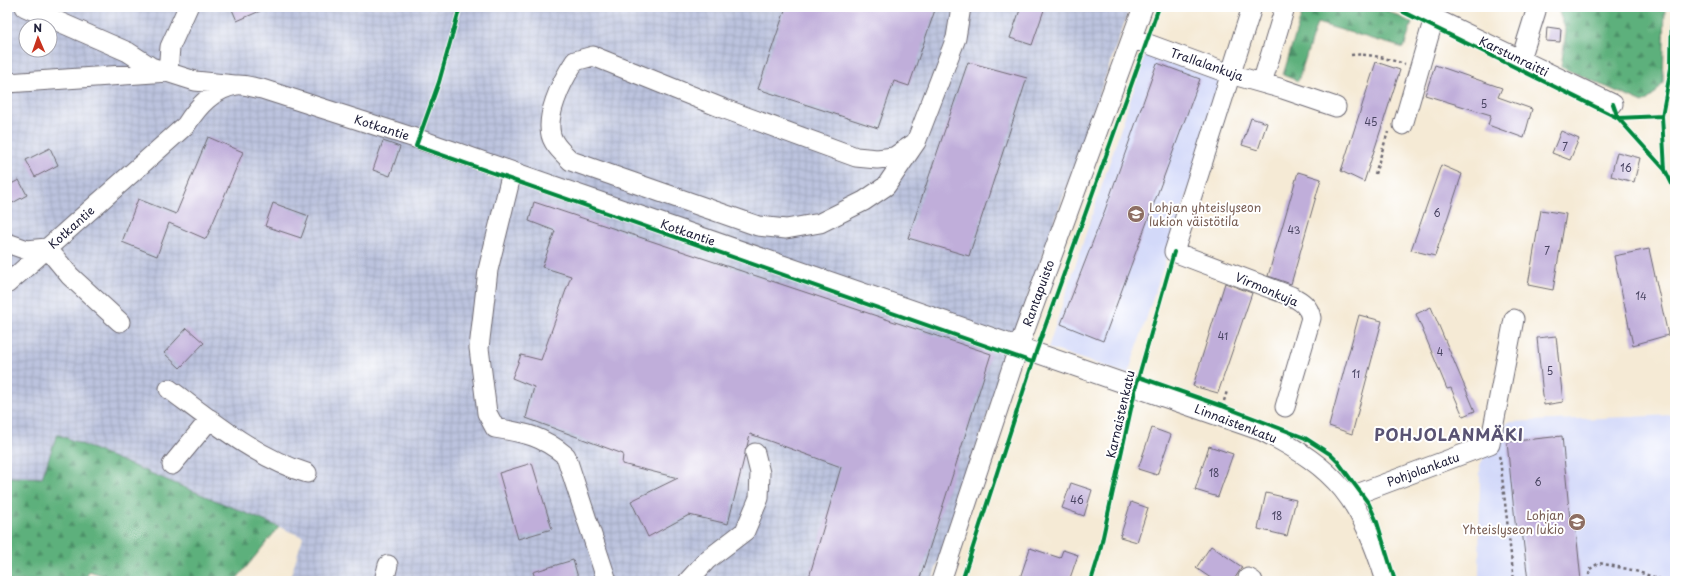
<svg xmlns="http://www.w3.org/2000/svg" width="1682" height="588" font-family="'Playpen Sans',sans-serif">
	<defs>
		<pattern id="industrial-grid" width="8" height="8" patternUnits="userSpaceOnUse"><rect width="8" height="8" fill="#bcc3de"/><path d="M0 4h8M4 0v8" fill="none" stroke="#a1a7bf"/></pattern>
		<pattern id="forest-firs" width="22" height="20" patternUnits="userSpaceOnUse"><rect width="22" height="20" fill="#5db07c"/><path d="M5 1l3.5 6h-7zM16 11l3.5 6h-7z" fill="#4c8f67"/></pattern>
	</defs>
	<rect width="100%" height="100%" fill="#fff"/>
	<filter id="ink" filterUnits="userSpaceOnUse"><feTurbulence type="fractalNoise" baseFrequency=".025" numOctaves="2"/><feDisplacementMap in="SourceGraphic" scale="8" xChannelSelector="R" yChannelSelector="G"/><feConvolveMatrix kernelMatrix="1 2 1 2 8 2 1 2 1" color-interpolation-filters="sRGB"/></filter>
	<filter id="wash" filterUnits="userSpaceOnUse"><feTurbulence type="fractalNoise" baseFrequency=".012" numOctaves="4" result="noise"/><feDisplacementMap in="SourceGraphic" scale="16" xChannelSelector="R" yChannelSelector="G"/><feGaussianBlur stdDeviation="0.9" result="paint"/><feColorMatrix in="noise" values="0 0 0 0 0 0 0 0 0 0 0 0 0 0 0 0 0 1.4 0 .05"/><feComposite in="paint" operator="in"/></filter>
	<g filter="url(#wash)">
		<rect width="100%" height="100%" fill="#f5ead5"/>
		<path fill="#d3d9f9" d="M1145,55L1225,81L1128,374L1048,348Z
			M1675,415V581H1479L1480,464L1508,422Z"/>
		<path fill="url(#industrial-grid)" fill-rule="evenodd" d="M7,7H1130L1010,349L932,581H289L303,537L57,434L42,478L7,477ZM26,26H50V50H26Z"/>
		<path fill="url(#forest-firs)" stroke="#40695c" d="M1304,7H1380L1412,23L1404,48L1317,23L1298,81L1283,75Z
			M1557,7H1665L1663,83L1654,95L1643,103L1561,67L1566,31Z
			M57,434L279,527L235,581H120L89,571L85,581H7V477L42,478Z"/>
		<g id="blocks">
			<path fill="#c0aeda" d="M231,7H269L237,21Z
				M786,7H936L909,86L894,81L878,128L758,89Z
				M1021,7H1045L1032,45L1010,38Z
				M1547,27L1561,29L1560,42L1546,41Z
				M968,62L1027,78L969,256L908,238Z
				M1376,62L1400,70L1364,182L1341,171Z
				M1157,63L1200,79L1103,341L1061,324L1105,210Z
				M1435,65L1502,88L1498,97L1532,109L1524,138L1488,125L1491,115L1425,95Z
				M1251,118L1267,123L1258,150L1242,145Z
				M1561,131L1579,139L1570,160L1552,153Z
				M208,137L243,152L206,239L169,223L157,256L122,242L138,199L176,214Z
				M383,141L400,147L390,176L373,170Z
				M50,148L58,165L35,177L26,160Z
				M1617,152L1640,158L1634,182L1611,176Z
				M1441,165L1462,174L1435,256L1411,250Z
				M1298,172L1321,179L1291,284L1268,276Z
				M19,180L27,195L7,206V186Z
				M534,202L991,354L919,581H808L841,467L750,434L728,524L689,515L648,537L631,501L678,478L622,464L623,454L526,418L534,387L512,378L521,355L541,360L571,276L542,267L555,231L529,221Z
				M273,203L309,216L301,238L265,226Z
				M1541,210L1566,214L1553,290L1528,285Z
				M1649,249L1668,335L1633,345L1614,256Z
				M1225,283L1252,293L1218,393L1193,386Z
				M1431,307L1475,411L1463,416L1451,388L1447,389L1416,314Z
				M1359,315L1382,321L1352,434L1329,426Z
				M187,328L204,343L180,368L164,353Z
				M1556,336L1563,402L1544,405L1537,338Z
				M1152,428L1171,435L1157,475L1138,469Z
				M1562,436L1570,520H1575L1581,581H1528L1522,530L1516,531L1507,442Z
				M1209,446L1233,454L1218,497L1195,490Z
				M532,463L552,529L518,539L499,473Z
				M1071,483L1092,490L1084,516L1062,508Z
				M1266,493L1296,500L1287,536L1258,529Z
				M1131,502L1148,508L1137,542L1120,537Z
				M1211,546L1242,567L1233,581H1215L1196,568Z
				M1030,548L1060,558L1063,550L1078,555L1069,581H1019Z
				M573,560L579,581H536L533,572Z"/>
		</g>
	</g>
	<g filter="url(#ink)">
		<use href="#blocks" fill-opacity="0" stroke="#6c6871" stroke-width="1"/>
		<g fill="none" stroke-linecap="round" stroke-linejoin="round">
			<defs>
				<path id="minor" d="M25,7L128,52L151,67L195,81L235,85
					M1252,7L1174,252L1291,296C1301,301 1309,306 1311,318L1285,407
					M1416,7L1434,18L1613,104
					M1132,38L1230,74L1283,89L1336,107
					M1521,59L1536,11L1534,7
					M7,83L168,72L170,47L188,7
					M1262,83L1285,7
					M1403,125L1434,18
					M916,142L894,157L877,159L856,157L722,108L593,56L575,61C563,79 541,121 554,142C558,149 565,155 571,161L758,226L786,229L820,223L864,201L886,186L916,142L956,38L961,7
					M512,172L488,270L479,348L487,413L495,428C526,433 542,436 566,456L607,581
					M7,243L27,250L47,248L70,276L120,322
					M7,284L186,125C198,106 213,89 237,85C244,84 254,88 262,89L418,139L1262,431C1338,469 1360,499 1386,581
					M169,389C211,420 256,458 307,473
					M172,465L210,419
					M1349,497L1490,444L1514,319
					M1248,578L1253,581
					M384,581L388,565
					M688,581L707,560L745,531L759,498L760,473L755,453
					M941,581L1019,346L1143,7"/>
			</defs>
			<use href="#minor" stroke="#6c6871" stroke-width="21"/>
			<path stroke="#6c6871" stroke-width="2.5" stroke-dasharray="3 3" stroke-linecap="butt" d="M1351,55C1371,53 1387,59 1405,64
				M1375,174L1388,132
				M1224,401L1227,391
				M1499,456L1500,459L1514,581
				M1588,581L1590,569L1599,563L1632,570L1666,581
				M1635,581L1649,577"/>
			<use href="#minor" stroke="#fff" stroke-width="19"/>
			<defs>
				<path id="cycleway" d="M460,7L439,82L416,146L1032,362
					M1393,7L1618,118L1662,116
					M1672,7L1671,68L1662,116L1665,170L1673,186L1675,217
					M1613,104L1618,118L1665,170
					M1139,377L1222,406L1305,438L1330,454L1338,462L1369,504L1377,522L1395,581
					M962,581L1036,352L1159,7
					M1091,581L1099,555L1136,386L1174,252"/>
			</defs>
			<use href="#cycleway" stroke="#fff" stroke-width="6"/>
			<use href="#cycleway" stroke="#00873e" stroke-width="4"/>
		</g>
	</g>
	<defs>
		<symbol id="school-disc" viewBox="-11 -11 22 22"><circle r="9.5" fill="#8d6e63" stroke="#fff"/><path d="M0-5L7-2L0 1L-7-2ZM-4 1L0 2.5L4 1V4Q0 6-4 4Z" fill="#fff"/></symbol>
	</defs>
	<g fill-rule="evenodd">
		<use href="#school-disc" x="1126" y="204" width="20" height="20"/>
		<use href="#school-disc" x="1567" y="512" width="20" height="20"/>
	</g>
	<g text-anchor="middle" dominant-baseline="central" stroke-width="4" stroke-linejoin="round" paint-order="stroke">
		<g font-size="10" fill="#4a4563">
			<text x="1484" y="103">5</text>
			<text x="1371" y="121">45</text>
			<text x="1565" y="146">7</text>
			<text x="1626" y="167">16</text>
			<text x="1437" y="212">6</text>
			<text x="1294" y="229">43</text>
			<text x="1547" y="250">7</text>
			<text x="1641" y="295">14</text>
			<text x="1223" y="335">41</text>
			<text x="1440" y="351">4</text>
			<text x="1550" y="370">5</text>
			<text x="1356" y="373">11</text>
			<text x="1214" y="472">18</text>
			<text x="1538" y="481">6</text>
			<text x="1077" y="499">46</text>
			<text x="1277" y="515">18</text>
		</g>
		<g font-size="12" fill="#22223b" stroke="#fff">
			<text transform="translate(1514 56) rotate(26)">Karstunraitti</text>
			<text transform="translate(1207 64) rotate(19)">Trallalankuja</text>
			<text transform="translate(382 127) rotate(18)">Kotkantie</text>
			<text transform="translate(71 227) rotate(-42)">Kotkantie</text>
			<text transform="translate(688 232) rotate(19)">Kotkantie</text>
			<text transform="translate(1267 289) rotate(23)">Virmonkuja</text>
			<text transform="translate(1038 293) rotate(-70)">Rantapuisto</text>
			<text transform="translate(1120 414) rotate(-77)">Karnaistenkatu</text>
			<text transform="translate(1236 423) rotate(21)">Linnaistenkatu</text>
			<text transform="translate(1423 469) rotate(-20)">Pohjolankatu</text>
		</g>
		<g font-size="12" fill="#785e54" stroke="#fff" text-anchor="start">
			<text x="1149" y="207">Lohjan yhteislyseon<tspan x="1149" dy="14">lukion väistötila</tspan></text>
			<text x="1564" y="515" text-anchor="end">Lohjan<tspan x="1564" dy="14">Yhteislyseon lukio</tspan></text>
		</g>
		<g font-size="16" font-weight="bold" letter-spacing="1" fill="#595373" stroke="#fff">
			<text x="1449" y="434">POHJOLANMÄKI</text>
		</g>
	</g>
	<rect width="1682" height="588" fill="none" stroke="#fff" stroke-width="24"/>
	<g transform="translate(38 38) rotate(358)"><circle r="19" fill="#ffffff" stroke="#a7a7b1"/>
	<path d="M0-3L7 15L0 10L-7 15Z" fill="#c8321e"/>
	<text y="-6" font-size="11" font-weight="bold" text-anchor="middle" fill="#22223b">N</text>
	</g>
</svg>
